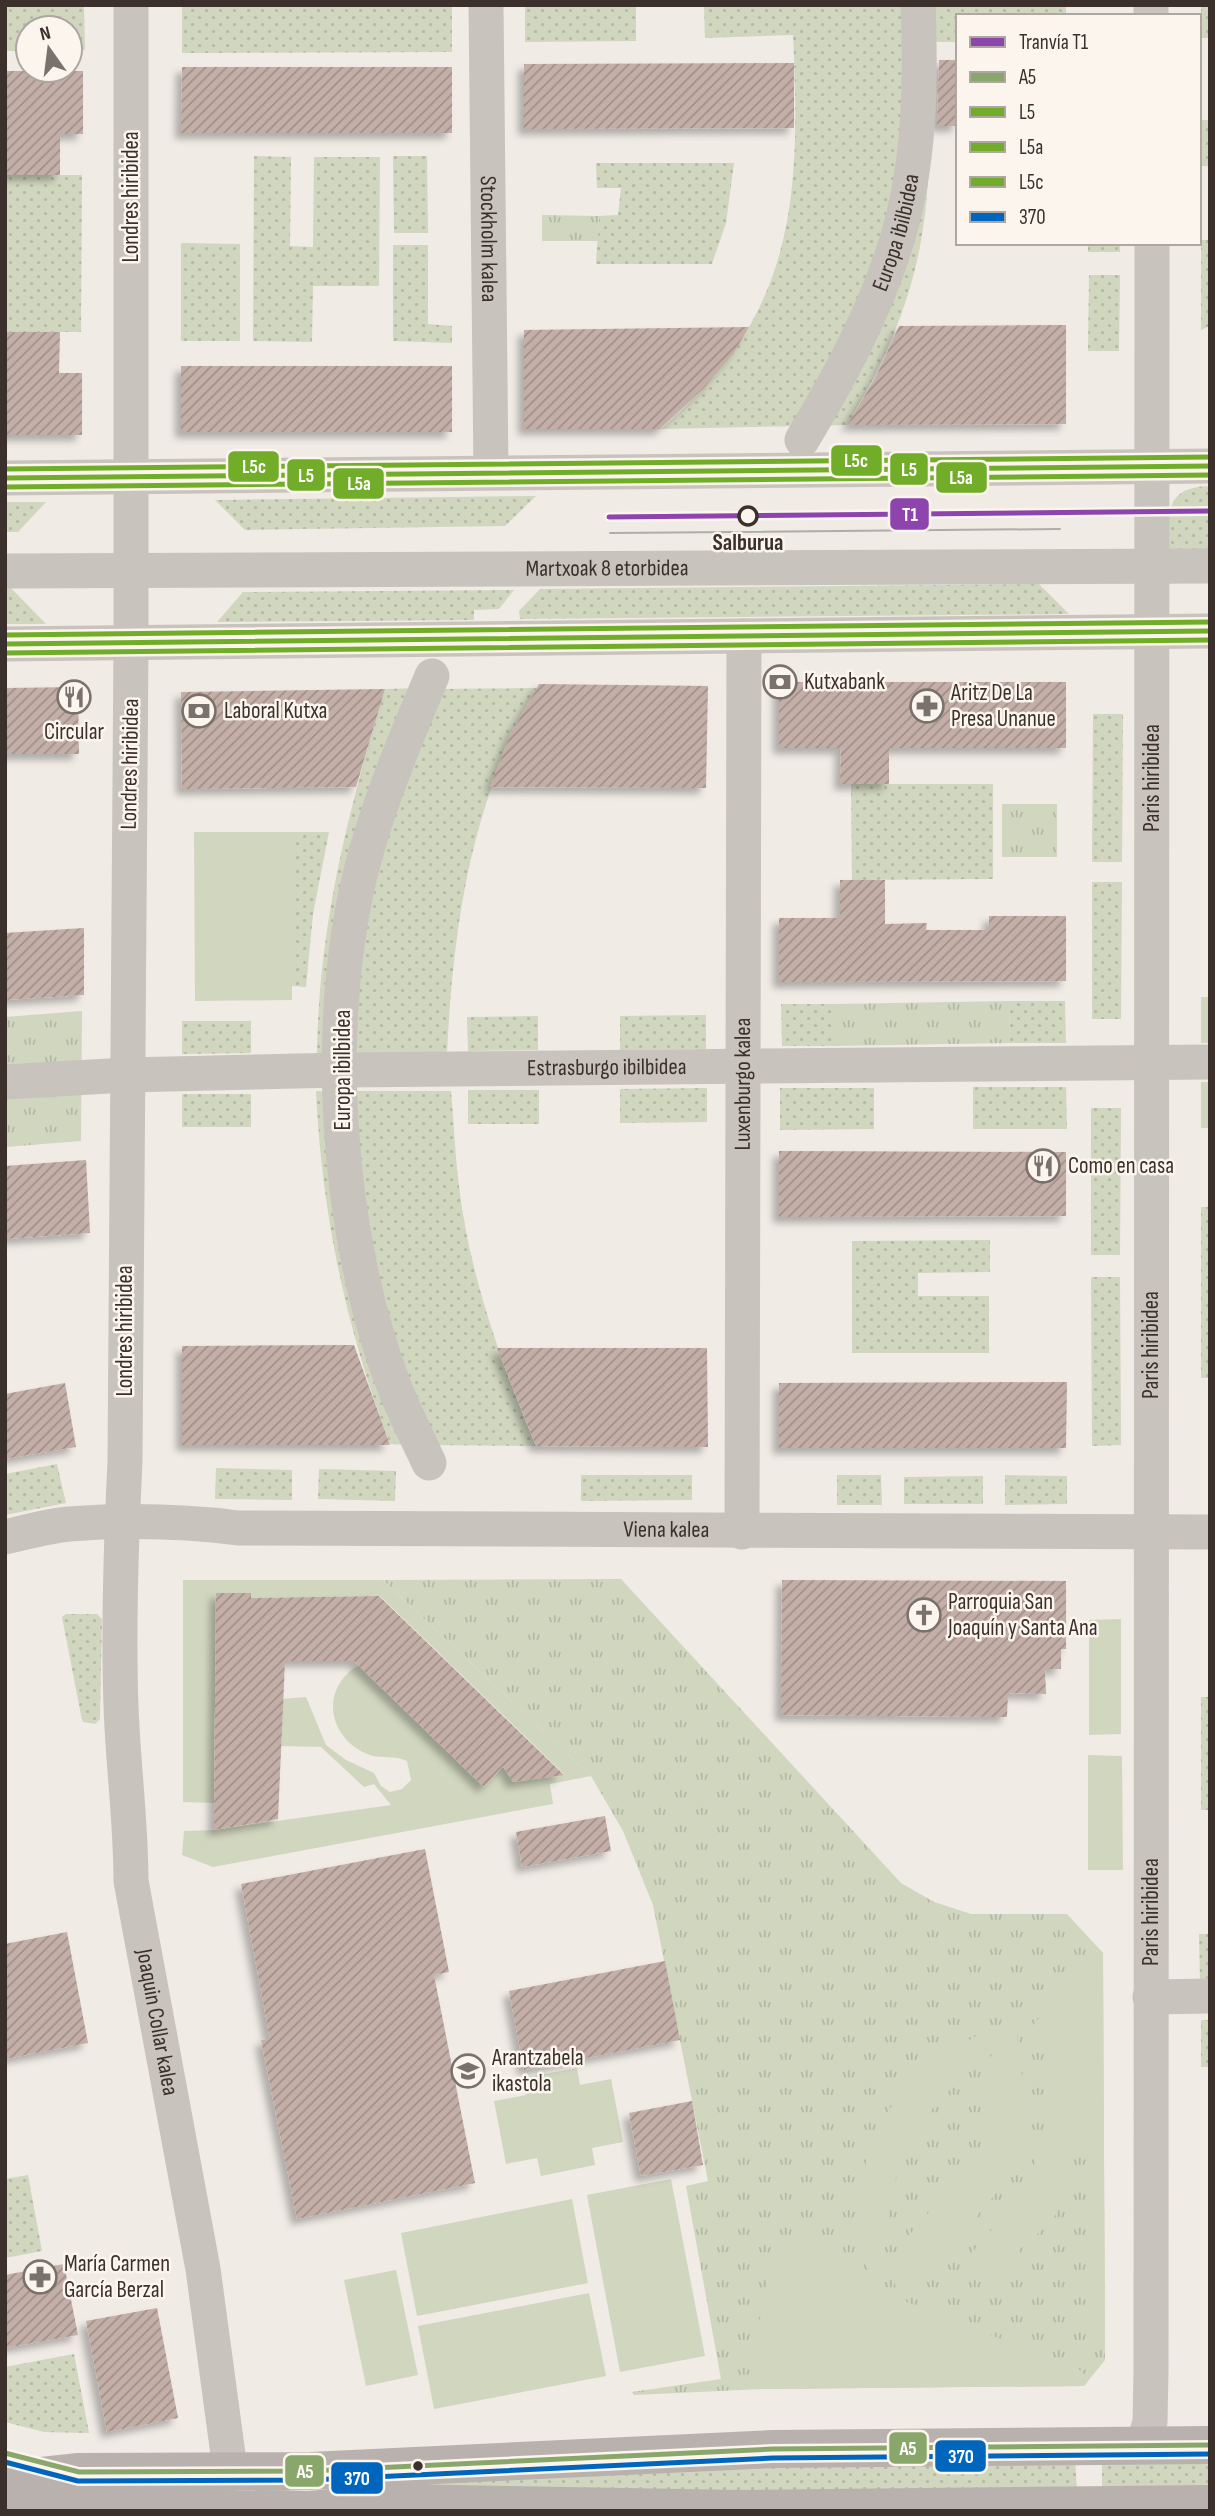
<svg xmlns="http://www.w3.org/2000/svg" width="1215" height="2516" font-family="'Sofia Sans Condensed',sans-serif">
	<defs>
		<pattern id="grass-dots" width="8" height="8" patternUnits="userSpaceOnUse" patternTransform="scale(1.75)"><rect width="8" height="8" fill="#d1d6bf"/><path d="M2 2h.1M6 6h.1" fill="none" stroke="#b4b8a4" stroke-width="1.8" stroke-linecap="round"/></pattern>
		<pattern id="park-tufts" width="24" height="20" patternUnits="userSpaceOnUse" patternTransform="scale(1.75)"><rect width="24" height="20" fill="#d1d6bf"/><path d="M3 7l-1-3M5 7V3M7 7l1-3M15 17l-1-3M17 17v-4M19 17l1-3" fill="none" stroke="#b4b8a4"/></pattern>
		<pattern id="building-hatch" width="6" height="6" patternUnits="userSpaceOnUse" patternTransform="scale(1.75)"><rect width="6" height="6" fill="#c3afa7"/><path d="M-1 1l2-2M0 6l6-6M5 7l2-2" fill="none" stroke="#a08f88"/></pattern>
		<filter id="shadow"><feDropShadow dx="-6" dy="6" stdDeviation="3.5" flood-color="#0004"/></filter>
	</defs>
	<rect width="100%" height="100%" fill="#f0ebe5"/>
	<path fill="url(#grass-dots)" d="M5,5H84L85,50H70V28H28V51H5Z
		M182,5H452V52L182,53Z
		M525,5H636V41L525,42Z
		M704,5H913L889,243L801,426L661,429C795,315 801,201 793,35L705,38Z
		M927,5H1066V16H958V42H928Z
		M1201,5H1210V38H1201Z
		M1201,120H1210V166H1202Z
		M929,126C931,245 908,323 847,425L817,426Z
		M254,156L291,157L290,246L313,247L314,157H380L379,286H313L312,342L253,341Z
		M393,156H427L428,233H394Z
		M596,163H734L726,223L712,264H596L599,216L618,215L621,188H597Z
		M5,175H82L81,332H5Z
		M1201,240H1210V326L1201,330Z
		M181,243L240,244V341H181Z
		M1088,243H1120V252H1088Z
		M393,245H428V324L452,326V343L393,341Z
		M1089,275H1120L1119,351H1088Z
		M1210,486V550L1169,551C1168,514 1164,487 1210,486Z
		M536,496L505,526L245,530L215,500Z
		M5,502H46L18,532H5Z
		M1039,584L1069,614L520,619L519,611L540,589Z
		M5,587H10L46,624H5Z
		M514,590L499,609L474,610V620L217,622L243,592Z
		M422,688L333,1053L317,1054C319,923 348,813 385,689Z
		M537,688C471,803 454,921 447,1052L343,1053L363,896L435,689Z
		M1093,714H1123L1122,862H1092Z
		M851,784H993V879L852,880Z
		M292,832H329L313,914L306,987L292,986Z
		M1092,882H1122L1121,1019H1092Z
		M1009,1001H1065L1066,1043H1010Z
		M781,1004H834V1046H782Z
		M706,1015V1049L620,1050V1016Z
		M538,1016V1050L468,1051L467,1017Z
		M182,1021H251V1053L182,1054Z
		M973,1087H1066L1067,1129H973Z
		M707,1088V1122L620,1123V1089Z
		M780,1088H874V1129L780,1130Z
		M468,1090H539V1124H468Z
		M316,1091L334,1092L411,1445L390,1444C346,1328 322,1216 316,1091Z
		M346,1091H451C454,1123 455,1155 459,1186C469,1274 502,1365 536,1446L427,1445L380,1319Z
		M182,1094H251V1127H182Z
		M1091,1108H1121L1120,1255H1091Z
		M1201,1207H1210V1378H1201Z
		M990,1240V1272L918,1273V1296H989V1353H852V1241Z
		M1091,1277H1120L1121,1445L1092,1446Z
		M57,1464L66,1503L5,1515V1474Z
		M216,1468L292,1470V1500L215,1499Z
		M319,1469L396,1471L395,1501L318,1499Z
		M581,1475H692V1500L581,1501Z
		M837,1475H881L882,1505H837Z
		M1005,1475L1067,1476V1504L1005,1505Z
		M983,1476V1504H904V1477Z
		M66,1614H97L102,1619L100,1719L95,1724L83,1722L81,1715L62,1617Z
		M1201,1697H1210V1810H1201Z
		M1199,1934H1210V1981H1200Z
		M1201,2020H1210V2067H1201Z
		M28,2175L42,2251L5,2258V2179Z
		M74,2354L89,2433L44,2432L5,2422V2367Z
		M1075,2458L1077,2491L728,2494L322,2486L701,2465Z
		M1210,2460V2490L1102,2491V2461Z"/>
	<path fill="url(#park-tufts)" d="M542,215L599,216L598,241H542Z
		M1002,804H1057V857H1002Z
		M1009,1001L1010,1043L834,1046V1004Z
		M82,1011L81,1141L5,1147V1017Z
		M621,1579L901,1883L934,1902L971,1914H1067L1103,1953L1105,2360L1084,2386L762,2389L634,2395L632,2392L721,2379L686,2186L708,2181L653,1905L623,1831L591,1776L383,1580Z"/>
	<path fill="#d1d6bf" d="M194,832H292V1000L195,1001Z
		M1201,997H1210V1043H1201Z
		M1201,1082H1210V1128H1201Z
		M183,1580H383L591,1776L550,1784L553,1804L213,1867L182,1855L184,1831L214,1830L391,1805L374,1784L364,1787L321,1747L281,1746L283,1699L306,1697L326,1745L346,1760L374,1773L381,1786L390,1792L402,1789L411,1780L407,1761C395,1755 382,1759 370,1755C335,1743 319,1701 348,1673C353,1668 361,1665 367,1661V1674L484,1787L503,1767L514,1782L564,1774L380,1596L251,1598L250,1593H216L214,1803L183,1802Z
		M1121,1619V1734L1089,1735V1620Z
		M1088,1755L1122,1756L1123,1870H1088Z
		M1099,1949L1103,1953L1105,2346L1093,2348L1087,2338V2137L1074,2140L1072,2162L1053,2221L1024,2245L990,2281L962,2264C1032,2185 1054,2157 1044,2049L1031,2048L1026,2034L1074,1974Z
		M981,2033L988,2034C975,2070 940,2095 918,2128C890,2169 888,2230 876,2278C849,2248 859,2245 862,2210C864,2194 862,2177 866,2162C884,2096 924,2066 981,2033Z
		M1010,2033L1017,2034C1020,2068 1029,2108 1023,2142C1014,2190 944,2247 909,2282L895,2286L896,2254L919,2222L958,2184L984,2149L988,2060Z
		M577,2068L580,2085L611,2079L623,2142L592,2148L595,2165L541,2176L537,2158L506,2164L494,2101L526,2095L522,2078Z
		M671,2179L705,2356L620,2372L587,2195Z
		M572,2199L588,2283L417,2316L401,2233Z
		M841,2240L850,2276L866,2292L907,2302L1082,2371L1088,2381L1084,2386L757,2389L752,2357L775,2248Z
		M396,2270L418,2375L366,2386L344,2280Z
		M589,2293L606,2376L434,2409L418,2326Z"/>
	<path fill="url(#building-hatch)" filter="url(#shadow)" d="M939,60H958V126H937Z
		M794,63V128L524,129V64Z
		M182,67H452V133H181Z
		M5,71H83V134H60V175H5Z
		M1066,325V424L847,425L876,377L899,326Z
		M749,327L733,354L705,387L660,429H524V330Z
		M5,332H60L59,373H82V435H5Z
		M181,366H452V432H181Z
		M779,682H1066V748H889V784H840L841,748H779Z
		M539,684L708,686L706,788L490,787L510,735Z
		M78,687L79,754H5V688Z
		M385,689L356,787L182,789L181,692Z
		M840,880H885V924L927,923L926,930H989V916H1066V981L779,982V918H840Z
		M84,928V995L5,1000V933Z
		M779,1151L1066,1152V1216L779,1217Z
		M86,1160L90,1233L5,1239V1166Z
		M354,1345L390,1445H182V1346Z
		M497,1348H707L708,1447L536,1446Z
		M1067,1382L1066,1448H779V1383Z
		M65,1383L76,1447L5,1459V1394Z
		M782,1580L1066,1581V1649H1061V1669H1045L1046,1694L1008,1693L1007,1717L781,1715Z
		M216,1593H251V1598L379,1596L564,1775L513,1782L503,1766L484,1787L354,1661H285L278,1819L214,1830Z
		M605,1816L611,1851L522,1867L516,1832Z
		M425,1849L449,1972L434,1975L475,2183L297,2219L261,2040L270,2039L241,1884Z
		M67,1932L88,2043L5,2059V1944Z
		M665,1961L680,2040L524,2070L509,1991Z
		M692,2101L703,2165L641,2176L629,2113Z
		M64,2264L78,2335L5,2348V2275Z
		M157,2308L178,2418L107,2432L86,2321Z"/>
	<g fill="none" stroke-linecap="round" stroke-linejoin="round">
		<g stroke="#c9c3be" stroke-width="35">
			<path id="s1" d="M131,5V643L125,1461C121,1543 118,1624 121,1706C123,1765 131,1822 131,1881L203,2269L230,2469L212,2492"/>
			<path id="s2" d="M486,5L491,472"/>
			<path d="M1151,5V16"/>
			<path id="s3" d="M802,440C841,375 878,306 899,233C920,159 921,81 918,5"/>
			<path d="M5,478L1210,466"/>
			<path id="s4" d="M5,571L1210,566"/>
			<path d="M5,644L1210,631"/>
			<path id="s5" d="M5,1082L126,1075L340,1070L1210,1062"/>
			<path d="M429,1463C418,1439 406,1416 396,1391C335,1236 320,1010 367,849C384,790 408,733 432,676"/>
			<path id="s6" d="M742,1532L744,636"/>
			<path id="s7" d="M5,1537C26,1532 48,1526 69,1524C125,1520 183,1521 238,1528L1210,1532"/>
			<path d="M1150,1997L1210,1996"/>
			<path id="s8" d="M1143,2445L1150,2422L1151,2372L1152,243"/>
		</g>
		<path stroke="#b8b1ad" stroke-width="38" d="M5,2480L79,2472L310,2471L773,2449L1210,2445
			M5,2508L200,2507L308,2510L400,2503L738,2509L1210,2504"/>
		<path stroke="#b1aca8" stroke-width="2" d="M610,533L1060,529"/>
		<defs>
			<path id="bus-1" d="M5,2453L79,2472L310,2471L773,2449L1210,2445"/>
			<path id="bus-2" d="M5,478L1210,466
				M5,644L1210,631"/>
			<path id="bus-3" d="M5,487L1210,475
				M5,653L1210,640"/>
			<path id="bus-4" d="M5,469L1210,457
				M5,635L1210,622"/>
			<path id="bus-5" d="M5,2462L78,2481L310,2480L773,2458L1210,2454"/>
		</defs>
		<use href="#bus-1" stroke="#fbf5ee" stroke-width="10"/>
		<use href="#bus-2" stroke="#fbf5ee" stroke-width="10"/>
		<use href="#bus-3" stroke="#fbf5ee" stroke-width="10"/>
		<use href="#bus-4" stroke="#fbf5ee" stroke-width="10"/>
		<use href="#bus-5" stroke="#fbf5ee" stroke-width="10"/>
		<use href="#bus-1" stroke="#8aa76b" stroke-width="5"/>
		<use href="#bus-2" stroke="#72ad29" stroke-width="5"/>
		<use href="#bus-3" stroke="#72ad29" stroke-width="5"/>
		<use href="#bus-4" stroke="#72ad29" stroke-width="5"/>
		<use href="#bus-5" stroke="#0065bd" stroke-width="5"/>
		<defs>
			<path id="tram-1" d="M609,517L1210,511"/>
		</defs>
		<use href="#tram-1" stroke="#fbf5ee" stroke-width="10"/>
		<use href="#tram-1" stroke="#8e44ad" stroke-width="5"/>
	</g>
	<defs>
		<symbol id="bank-ring" viewBox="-11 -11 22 22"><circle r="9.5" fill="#fbf5ee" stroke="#7a716c" stroke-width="1.5"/><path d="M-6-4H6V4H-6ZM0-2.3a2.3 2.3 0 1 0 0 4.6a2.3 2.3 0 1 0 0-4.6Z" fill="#7a716c"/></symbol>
		<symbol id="restaurant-ring" viewBox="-11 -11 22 22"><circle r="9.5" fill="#fbf5ee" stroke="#7a716c" stroke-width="1.5"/><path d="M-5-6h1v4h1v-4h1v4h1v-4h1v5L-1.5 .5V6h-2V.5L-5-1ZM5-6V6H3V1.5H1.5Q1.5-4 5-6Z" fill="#7a716c"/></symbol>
		<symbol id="pharmacy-ring" viewBox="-11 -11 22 22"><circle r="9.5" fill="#fbf5ee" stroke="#7a716c" stroke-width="1.5"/><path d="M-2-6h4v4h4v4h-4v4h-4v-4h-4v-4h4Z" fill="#7a716c"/></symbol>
		<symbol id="church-ring" viewBox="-11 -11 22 22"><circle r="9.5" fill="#fbf5ee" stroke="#7a716c" stroke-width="1.5"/><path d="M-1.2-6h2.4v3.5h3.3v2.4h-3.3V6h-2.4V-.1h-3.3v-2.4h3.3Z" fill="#7a716c"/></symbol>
		<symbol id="school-ring" viewBox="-11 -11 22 22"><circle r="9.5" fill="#fbf5ee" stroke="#7a716c" stroke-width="1.5"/><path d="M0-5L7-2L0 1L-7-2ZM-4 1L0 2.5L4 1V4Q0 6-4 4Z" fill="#7a716c"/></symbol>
	</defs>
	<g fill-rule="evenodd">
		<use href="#bank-ring" x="761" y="663" width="38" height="38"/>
		<use href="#restaurant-ring" x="55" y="678" width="38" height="38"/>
		<use href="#pharmacy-ring" x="908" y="687" width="38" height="38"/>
		<use href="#bank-ring" x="180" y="692" width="38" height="38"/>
		<use href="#restaurant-ring" x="1024" y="1147" width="38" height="38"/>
		<use href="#church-ring" x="905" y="1596" width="38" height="38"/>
		<use href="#school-ring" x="449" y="2052" width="38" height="38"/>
		<use href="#pharmacy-ring" x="21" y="2258" width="38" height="38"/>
	</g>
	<circle fill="#fbf5ee" stroke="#3b302b" stroke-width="3.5" cx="748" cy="516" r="9"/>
	<circle fill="#3b302b" stroke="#fbf5ee" stroke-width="2.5" cx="418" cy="2466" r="6"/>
	<g text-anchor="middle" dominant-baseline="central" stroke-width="5" stroke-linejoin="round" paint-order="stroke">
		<g font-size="23" fill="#3b302b" stroke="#fbf5ee">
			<text transform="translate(131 197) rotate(-90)">Londres hiribidea</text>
			<text stroke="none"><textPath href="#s3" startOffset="229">Europa ibilbidea</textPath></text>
			<text stroke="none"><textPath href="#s2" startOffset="234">Stockholm kalea</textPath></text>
			<text stroke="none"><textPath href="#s4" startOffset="602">Martxoak 8 etorbidea</textPath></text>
			<text transform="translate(130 764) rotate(-89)">Londres hiribidea</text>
			<text stroke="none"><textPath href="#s8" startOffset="1668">Paris hiribidea</textPath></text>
			<text stroke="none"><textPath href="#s5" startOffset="602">Estrasburgo ibilbidea</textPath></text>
			<text transform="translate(343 1070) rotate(-90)">Europa ibilbidea</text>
			<text stroke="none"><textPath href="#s6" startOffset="448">Luxenburgo kalea</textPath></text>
			<text transform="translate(125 1331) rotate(-90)">Londres hiribidea</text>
			<text stroke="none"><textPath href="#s8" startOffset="1101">Paris hiribidea</textPath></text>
			<text stroke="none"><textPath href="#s7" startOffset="663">Viena kalea</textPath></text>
			<text stroke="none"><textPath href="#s8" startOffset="534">Paris hiribidea</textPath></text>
			<text stroke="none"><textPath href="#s1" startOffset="2020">Joaquin Collar kalea</textPath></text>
		</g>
		<g font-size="23" font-weight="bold" fill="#3b302b" stroke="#fbf5ee">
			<text x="748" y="543">Salburua</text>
		</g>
		<g font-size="23" fill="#3b302b" stroke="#fbf5ee" text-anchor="start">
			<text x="804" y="682">Kutxabank</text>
			<text x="951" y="693">Aritz De La<tspan x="951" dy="26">Presa Unanue</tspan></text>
			<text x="224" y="711">Laboral Kutxa</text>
			<text x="74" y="732" text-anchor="middle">Circular</text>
			<text x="1068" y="1166">Como en casa</text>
			<text x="948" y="1602">Parroquia San<tspan x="948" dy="26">Joaquín y Santa Ana</tspan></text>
			<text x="492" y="2058">Arantzabela<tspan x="492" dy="26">ikastola</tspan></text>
			<text x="64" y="2264">María Carmen<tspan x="64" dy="26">García Berzal</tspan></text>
		</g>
	</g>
	<g stroke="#fbf5ee" stroke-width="2.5">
		<rect x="830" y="444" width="53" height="33" rx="7" fill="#72ad29"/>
		<rect x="227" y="450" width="53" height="33" rx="7" fill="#72ad29"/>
		<rect x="889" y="452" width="40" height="34" rx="7" fill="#72ad29"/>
		<rect x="286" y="458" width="40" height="34" rx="7" fill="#72ad29"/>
		<rect x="935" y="461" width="53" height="33" rx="7" fill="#72ad29"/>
		<rect x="332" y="467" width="53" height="33" rx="7" fill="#72ad29"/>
		<rect x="889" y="497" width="41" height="34" rx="7" fill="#8e44ad"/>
		<rect x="888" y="2431" width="40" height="34" rx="7" fill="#8aa76b"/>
		<rect x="934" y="2439" width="53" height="34" rx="7" fill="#0065bd"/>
		<rect x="284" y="2454" width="41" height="34" rx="7" fill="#8aa76b"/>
		<rect x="330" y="2461" width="54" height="34" rx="7" fill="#0065bd"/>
	</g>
	<g font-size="19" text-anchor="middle" font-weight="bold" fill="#fff">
		<text x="856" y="467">L5c</text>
		<text x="254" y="473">L5c</text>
		<text x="909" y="476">L5</text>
		<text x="306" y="482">L5</text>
		<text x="961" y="484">L5a</text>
		<text x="359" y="490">L5a</text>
		<text x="910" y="521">T1</text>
		<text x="908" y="2455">A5</text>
		<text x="961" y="2463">370</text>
		<text x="305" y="2478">A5</text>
		<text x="357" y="2485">370</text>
	</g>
	<rect width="1215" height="2516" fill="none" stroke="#3b302b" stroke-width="14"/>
	<rect x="956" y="14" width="245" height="231" fill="#fbf5ee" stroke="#aea6a0" stroke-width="2"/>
	<rect x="970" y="37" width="35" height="10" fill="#8e44ad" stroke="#aea6a0" stroke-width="2"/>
	<text x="1019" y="49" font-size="21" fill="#3b302b">Tranvía T1</text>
	<rect x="970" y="72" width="35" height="10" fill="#8aa76b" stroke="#aea6a0" stroke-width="2"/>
	<text x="1019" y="84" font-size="21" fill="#3b302b">A5</text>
	<rect x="970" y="107" width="35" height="10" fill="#72ad29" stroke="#aea6a0" stroke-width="2"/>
	<text x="1019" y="119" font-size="21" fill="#3b302b">L5</text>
	<rect x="970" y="142" width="35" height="10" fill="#72ad29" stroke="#aea6a0" stroke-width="2"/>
	<text x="1019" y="154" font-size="21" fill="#3b302b">L5a</text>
	<rect x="970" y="177" width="35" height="10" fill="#72ad29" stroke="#aea6a0" stroke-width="2"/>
	<text x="1019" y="189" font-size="21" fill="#3b302b">L5c</text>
	<rect x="970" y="212" width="35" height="10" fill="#0065bd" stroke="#aea6a0" stroke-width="2"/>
	<text x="1019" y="224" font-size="21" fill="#3b302b">370</text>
	<g transform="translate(49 49) rotate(346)"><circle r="33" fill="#fbf5ee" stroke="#aea6a0" stroke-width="2"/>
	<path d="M0-5L12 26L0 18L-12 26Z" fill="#7a716c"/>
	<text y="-10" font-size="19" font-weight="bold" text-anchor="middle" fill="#3b302b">N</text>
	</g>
</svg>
